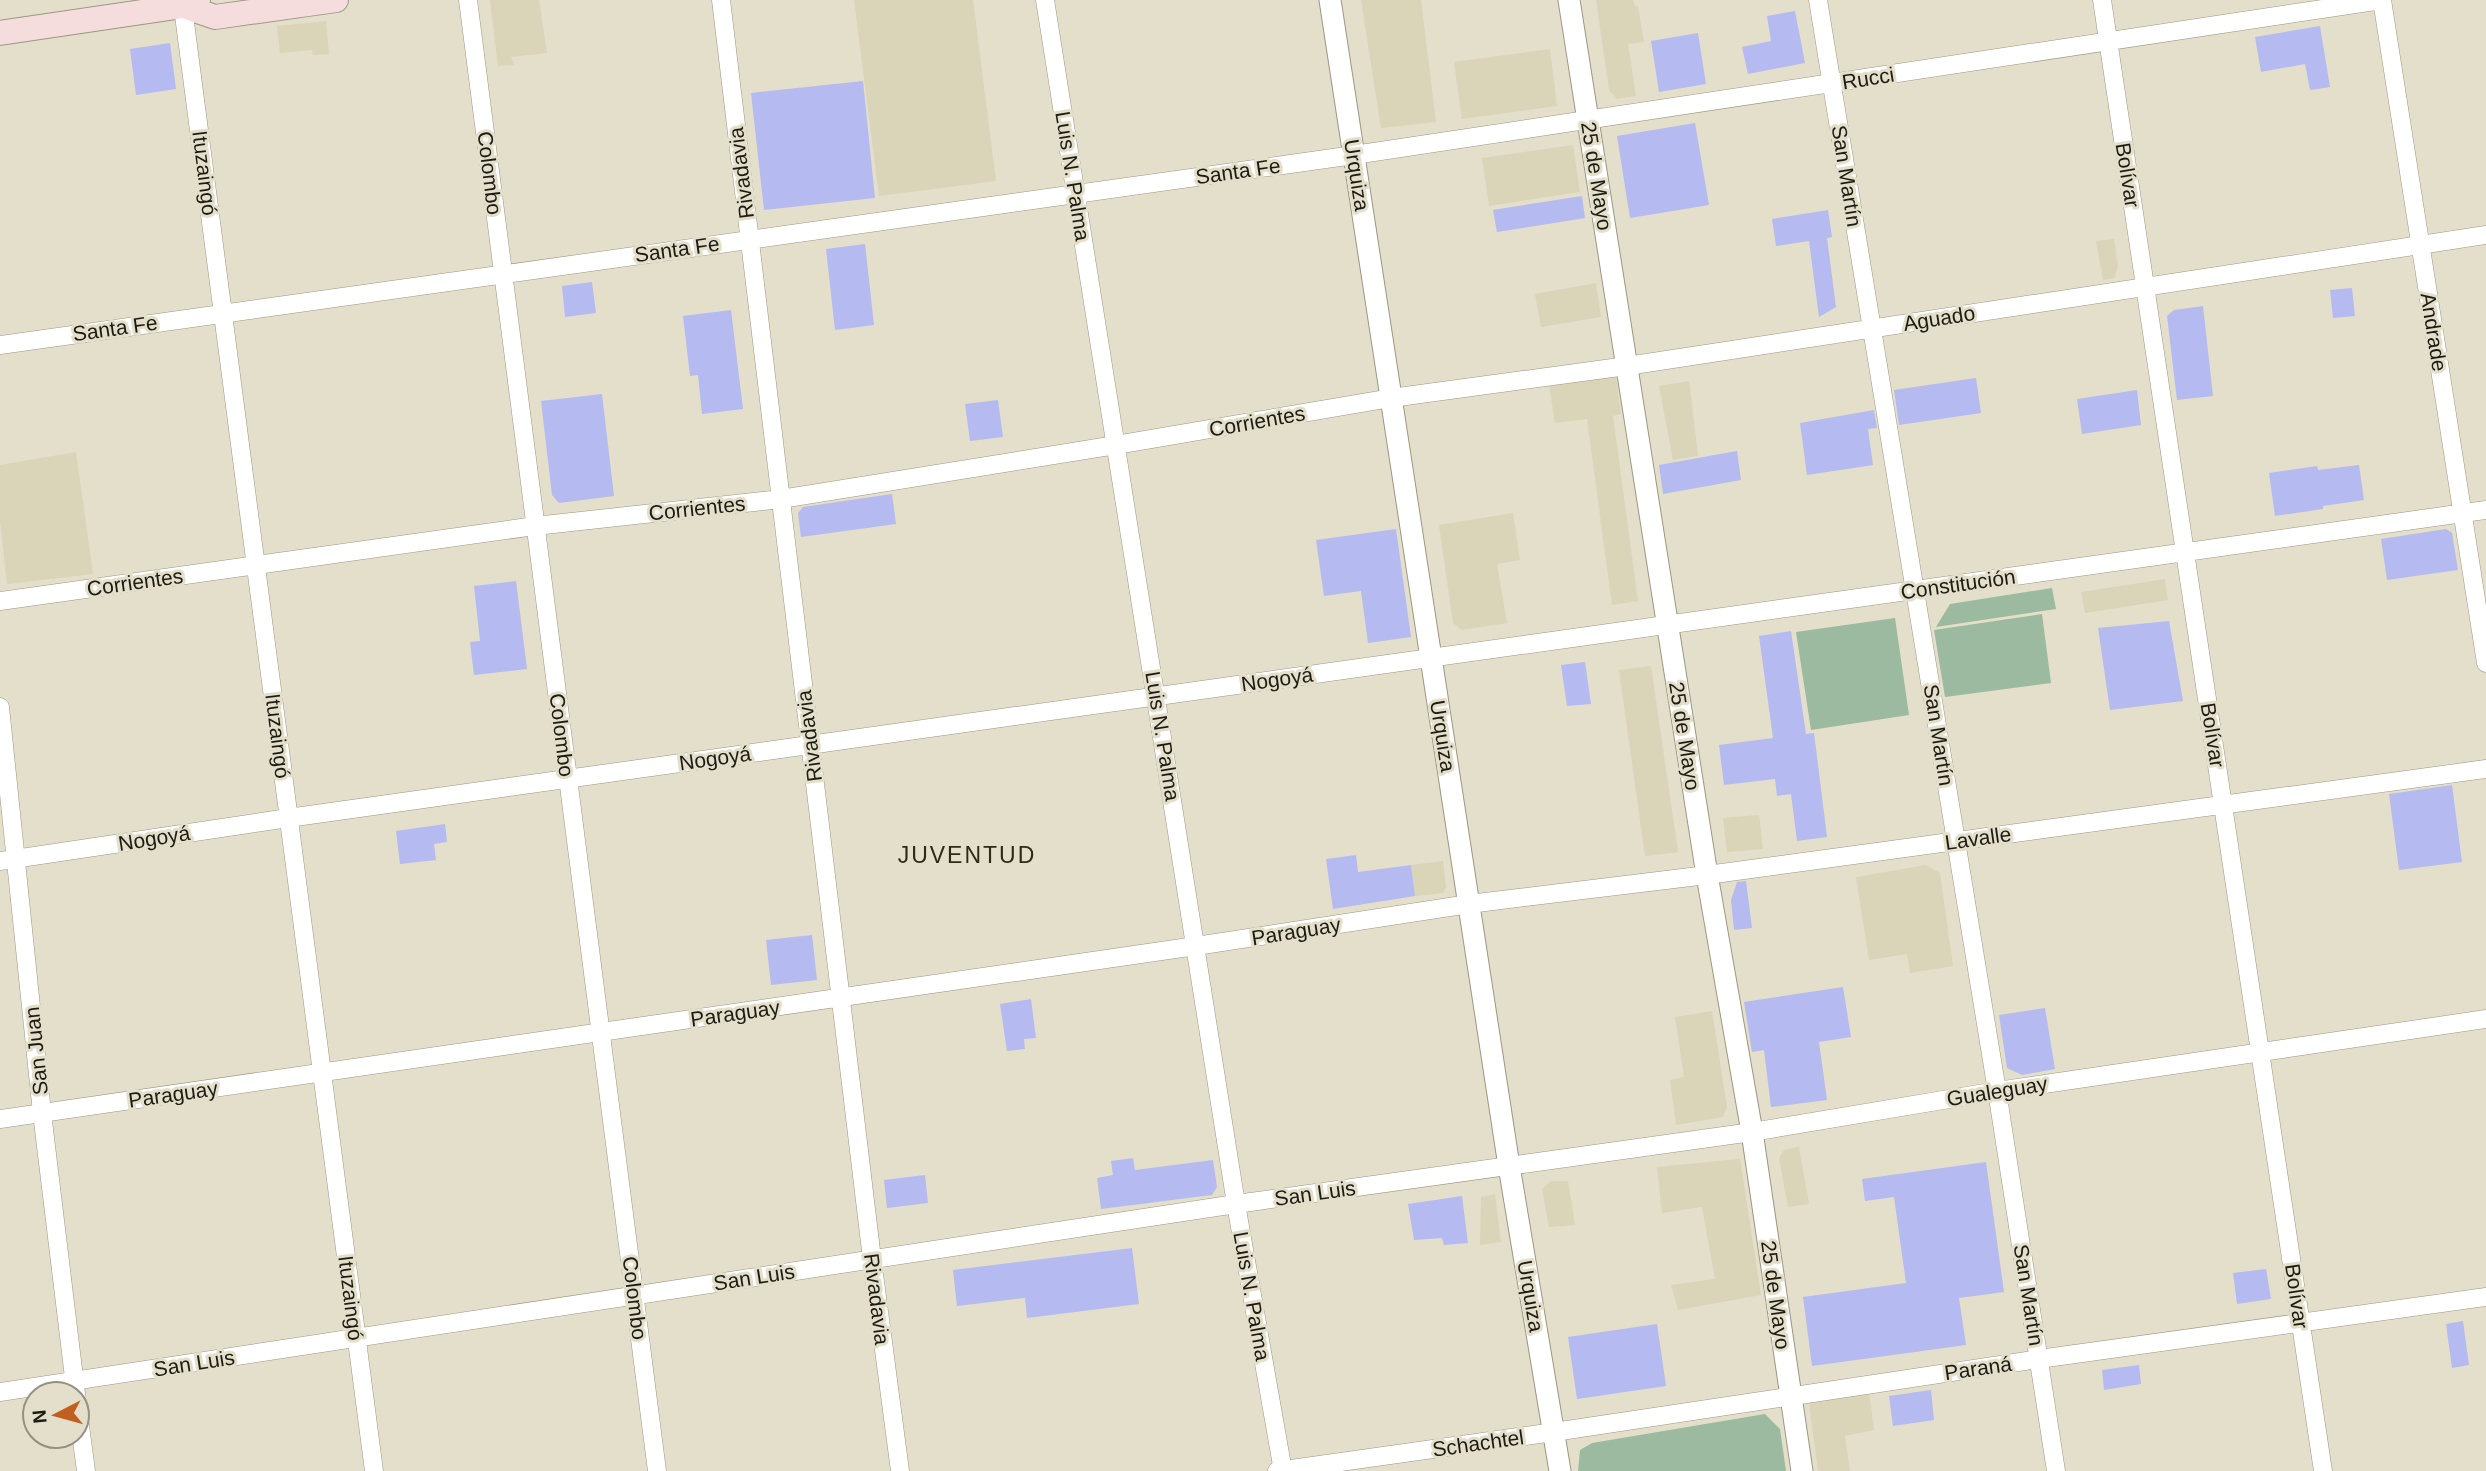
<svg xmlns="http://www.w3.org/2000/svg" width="2486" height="1471" font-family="Arial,sans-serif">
	<rect width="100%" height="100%" fill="#e3dfca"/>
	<path fill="#dad4b8" d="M490,0H539L547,53L511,57L514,65L498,66Z
		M854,0H973L996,181L879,196Z
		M1361,0H1421L1436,122L1381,128Z
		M1596,0H1633L1635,6H1638L1644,42L1628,44L1636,96L1617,99L1609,90Z
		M326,21L329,54L313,55L312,50L280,53L277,26Z
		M1550,49L1557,106L1462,119L1454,62Z
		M1573,145L1580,192L1489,206L1482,158Z
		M2114,239L2118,267L2114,278L2103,280L2096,241Z
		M1596,283L1601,317L1541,327L1535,294Z
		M1616,375L1621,414L1613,416L1638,601L1612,605L1587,419L1555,423L1549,385Z
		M1689,381L1698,456L1673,460L1659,386Z
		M76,452L93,574L7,584L0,521V465Z
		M1513,513L1520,560L1497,564L1507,623L1462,630L1453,623L1439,525Z
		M2165,579L2168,600L2085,613L2081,592Z
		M1651,666L1678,852L1645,856L1619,670Z
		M1759,815L1763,849L1727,852L1723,818Z
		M1443,861L1446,887L1443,893L1415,896L1411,865Z
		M1926,865L1940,873L1953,966L1910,973L1907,954L1869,960L1856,877Z
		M1712,1011L1727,1107L1723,1117L1676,1125L1670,1080L1684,1077L1675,1017Z
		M1799,1147L1809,1204L1788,1207L1779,1158L1784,1150Z
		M1740,1159L1761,1295L1678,1310L1671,1285L1715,1279L1702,1207L1662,1213L1657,1167Z
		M1551,1181H1568L1575,1225L1549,1227L1542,1189Z
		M1495,1194L1501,1242L1480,1245L1481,1197Z
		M1869,1392L1874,1430L1845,1436L1850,1471H1818L1809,1403Z"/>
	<path fill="#9bba9f" d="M2052,588L2056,609L1936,627L1950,604Z
		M2042,614L2051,683L1945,697L1934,630Z
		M1895,618L1909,715L1811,730L1796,632Z
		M1765,1414L1780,1429L1786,1471H1578L1580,1450L1592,1443Z"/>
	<path fill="#b5baf1" d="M1795,11L1805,63L1748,74L1742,47L1771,41L1767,16Z
		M2320,26L2330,87L2310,90L2305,64L2261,72L2255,37Z
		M1698,33L1706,84L1659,92L1651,41Z
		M170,43L176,89L136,95L130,49Z
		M863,81L875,198L764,210L751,93Z
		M1695,123L1709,205L1630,218L1617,136Z
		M1582,196L1585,218L1497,232L1493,210Z
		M1828,210L1832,237L1827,238L1836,307L1819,317L1809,241L1776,246L1772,219Z
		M865,244L874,325L835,330L826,249Z
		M592,282L596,313L565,317L562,286Z
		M2352,288L2355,316L2333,318L2330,290Z
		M2203,306L2213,396L2177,400L2167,316L2174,310Z
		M731,310L743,409L702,414L698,375L690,376L683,316Z
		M1976,378L1981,413L1899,425L1894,390Z
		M2137,390L2141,425L2082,434L2077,399Z
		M602,394L614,496L559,503L552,495L541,401Z
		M998,400L1003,437L970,441L965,404Z
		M1874,410L1877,428L1868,429L1873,465L1807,475L1800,423Z
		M1737,451L1741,480L1663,494L1659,465Z
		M2359,465L2364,500L2323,506V509L2275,516L2269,473L2317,466L2318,470Z
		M892,494L896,524L801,537L798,513L803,507Z
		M1396,529L1411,637L1368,643L1361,591L1324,596L1316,540Z
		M2446,529L2452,533L2458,570L2387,580L2381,539Z
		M516,581L527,669L474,675L470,642L480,641L474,586Z
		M2169,621L2183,701L2110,710L2098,628Z
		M1791,631L1806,734L1814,733L1827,837L1797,841L1791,794L1777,796L1775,779L1724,785L1719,745L1773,738L1759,636Z
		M1585,662L1591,704L1567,706L1561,665Z
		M2452,785L2462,862L2399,870L2389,794Z
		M445,824L447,842L434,844L436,860L400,864L396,831Z
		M1356,855L1358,872L1411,865L1415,896L1333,909L1326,859Z
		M1746,881L1752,928L1734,930L1731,900L1737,882Z
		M812,935L817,980L771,985L766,940Z
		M1843,987L1851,1037L1819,1042L1827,1100L1771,1107L1764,1050L1752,1052L1744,1002Z
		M1031,999L1036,1038L1024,1039L1025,1049L1007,1051L1000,1004Z
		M2045,1008L2055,1069L2022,1075L2007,1068L1999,1015Z
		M1133,1158L1135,1170L1213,1160L1217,1187L1212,1195L1101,1209L1097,1178L1113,1175L1111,1161Z
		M1986,1162L2004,1292L1959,1298L1966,1345L1812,1366L1803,1297L1906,1283L1894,1197L1865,1201L1862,1179Z
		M925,1175L928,1203L887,1208L884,1180Z
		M1462,1196L1468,1243L1444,1245L1442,1238L1414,1240L1408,1204Z
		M1132,1248L1139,1304L1027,1318L1025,1298L957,1306L953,1270Z
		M2266,1269L2271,1299L2237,1304L2233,1273Z
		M2463,1321L2469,1365L2452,1368L2446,1324Z
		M1657,1324L1666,1386L1577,1399L1568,1337Z
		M2139,1365L2141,1384L2104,1390L2102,1370Z
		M1931,1390L1934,1420L1893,1426L1889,1396Z"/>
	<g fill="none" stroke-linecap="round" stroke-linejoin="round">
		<defs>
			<path id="minor" d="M182,0L374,1471
				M468,0L657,1471
				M721,0L872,1259L900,1471
				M1045,0L1236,1204L1283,1471
				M1818,0L1997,1091L2056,1471
				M2102,0L2323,1471
				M2382,0L2486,663
				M0,345L1354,155L2382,0
				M0,601L535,526L781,499L1116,445L1391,398L1627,366L2486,235
				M0,707L42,1113L76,1394
				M0,861L288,818L2486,510
				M0,1119L1196,946L1469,904L1707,875L2486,769
				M0,1392L1236,1204L1752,1132L1997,1091L2486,1019
				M77,1403L86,1471
				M1277,1471L1554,1432L2039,1359L2486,1297"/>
			<path id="tertiary" d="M1330,0L1509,1166L1560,1471
				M1569,0L1707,875L1752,1132L1802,1471"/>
			<path id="secondary" d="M183,6L215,17L336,0
				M0,33L183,6L198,0"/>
		</defs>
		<use href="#minor" stroke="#9b9783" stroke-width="19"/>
		<use href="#tertiary" stroke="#9b9783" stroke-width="23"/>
		<use href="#secondary" stroke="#9b9783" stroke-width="26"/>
		<use href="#minor" stroke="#fff" stroke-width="18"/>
		<use href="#tertiary" stroke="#fff" stroke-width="21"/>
		<use href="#secondary" stroke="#f5ddde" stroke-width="24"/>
	</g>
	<g text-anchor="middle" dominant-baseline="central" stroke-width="6" stroke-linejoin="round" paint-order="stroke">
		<g font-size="21" fill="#1d1b13" stroke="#e3dfca">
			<text transform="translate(1868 78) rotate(-9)">Rucci</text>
			<text transform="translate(1238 171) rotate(-8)">Santa Fe</text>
			<text transform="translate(205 173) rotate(83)">Ituzaingó</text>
			<text transform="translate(490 173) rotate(83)">Colombo</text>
			<text transform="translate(741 173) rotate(-97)">Rivadavia</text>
			<text transform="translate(1357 175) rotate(81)">Urquiza</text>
			<text transform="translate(2128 175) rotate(81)">Bolívar</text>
			<text transform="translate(1073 176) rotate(81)">Luis N. Palma</text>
			<text transform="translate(1597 176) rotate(81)">25 de Mayo</text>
			<text transform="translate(1847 176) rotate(81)">San Martín</text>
			<text transform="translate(677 249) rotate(-8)">Santa Fe</text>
			<text transform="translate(1939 318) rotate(-9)">Aguado</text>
			<text transform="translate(115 328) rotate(-8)">Santa Fe</text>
			<text transform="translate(2434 332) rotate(81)">Andrade</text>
			<text transform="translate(1257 421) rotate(-10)">Corrientes</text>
			<text transform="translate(697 508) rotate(-6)">Corrientes</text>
			<text transform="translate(135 582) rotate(-8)">Corrientes</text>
			<text transform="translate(1958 584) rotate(-8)">Constitución</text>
			<text transform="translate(1277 679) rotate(-8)">Nogoyá</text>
			<text transform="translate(562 735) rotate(83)">Colombo</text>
			<text transform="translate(1939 735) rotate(81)">San Martín</text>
			<text transform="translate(2213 735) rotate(81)">Bolívar</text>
			<text transform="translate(278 736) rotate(83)">Ituzaingó</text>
			<text transform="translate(809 736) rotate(-97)">Rivadavia</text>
			<text transform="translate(1163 736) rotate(81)">Luis N. Palma</text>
			<text transform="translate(1443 736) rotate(81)">Urquiza</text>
			<text transform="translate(1685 736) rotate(81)">25 de Mayo</text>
			<text transform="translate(715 758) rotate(-8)">Nogoyá</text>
			<text transform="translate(154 838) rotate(-9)">Nogoyá</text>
			<text transform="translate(1978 838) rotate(-8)">Lavalle</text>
			<text transform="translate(1296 931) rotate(-9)">Paraguay</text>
			<text transform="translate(735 1013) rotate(-8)">Paraguay</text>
			<text transform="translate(36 1051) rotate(-96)">San Juan</text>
			<text transform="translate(1997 1091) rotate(-9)">Gualeguay</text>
			<text transform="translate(173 1094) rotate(-8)">Paraguay</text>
			<text transform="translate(1315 1193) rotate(-8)">San Luis</text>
			<text transform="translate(754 1277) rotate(-9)">San Luis</text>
			<text transform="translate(1776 1295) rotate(82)">25 de Mayo</text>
			<text transform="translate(2029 1295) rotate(81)">San Martín</text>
			<text transform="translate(1252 1296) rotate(80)">Luis N. Palma</text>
			<text transform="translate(1531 1296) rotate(80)">Urquiza</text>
			<text transform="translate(2297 1296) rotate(82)">Bolívar</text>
			<text transform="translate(351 1298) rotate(83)">Ituzaingó</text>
			<text transform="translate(635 1298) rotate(83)">Colombo</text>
			<text transform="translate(877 1299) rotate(83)">Rivadavia</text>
			<text transform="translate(194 1363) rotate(-9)">San Luis</text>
			<text transform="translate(1978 1368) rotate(-8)">Paraná</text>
			<text transform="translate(1478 1443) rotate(-8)">Schachtel</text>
		</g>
		<g font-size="23" letter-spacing="2" fill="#2e2a19" stroke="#e3dfca">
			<text x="967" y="855">JUVENTUD</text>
		</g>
	</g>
	<g transform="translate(56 1415) rotate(264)"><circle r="33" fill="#e3dfca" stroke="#949181" stroke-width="2"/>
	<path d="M0-5L12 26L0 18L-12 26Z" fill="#c05f1f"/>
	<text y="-10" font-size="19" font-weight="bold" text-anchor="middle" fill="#1d1b13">N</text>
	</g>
</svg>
